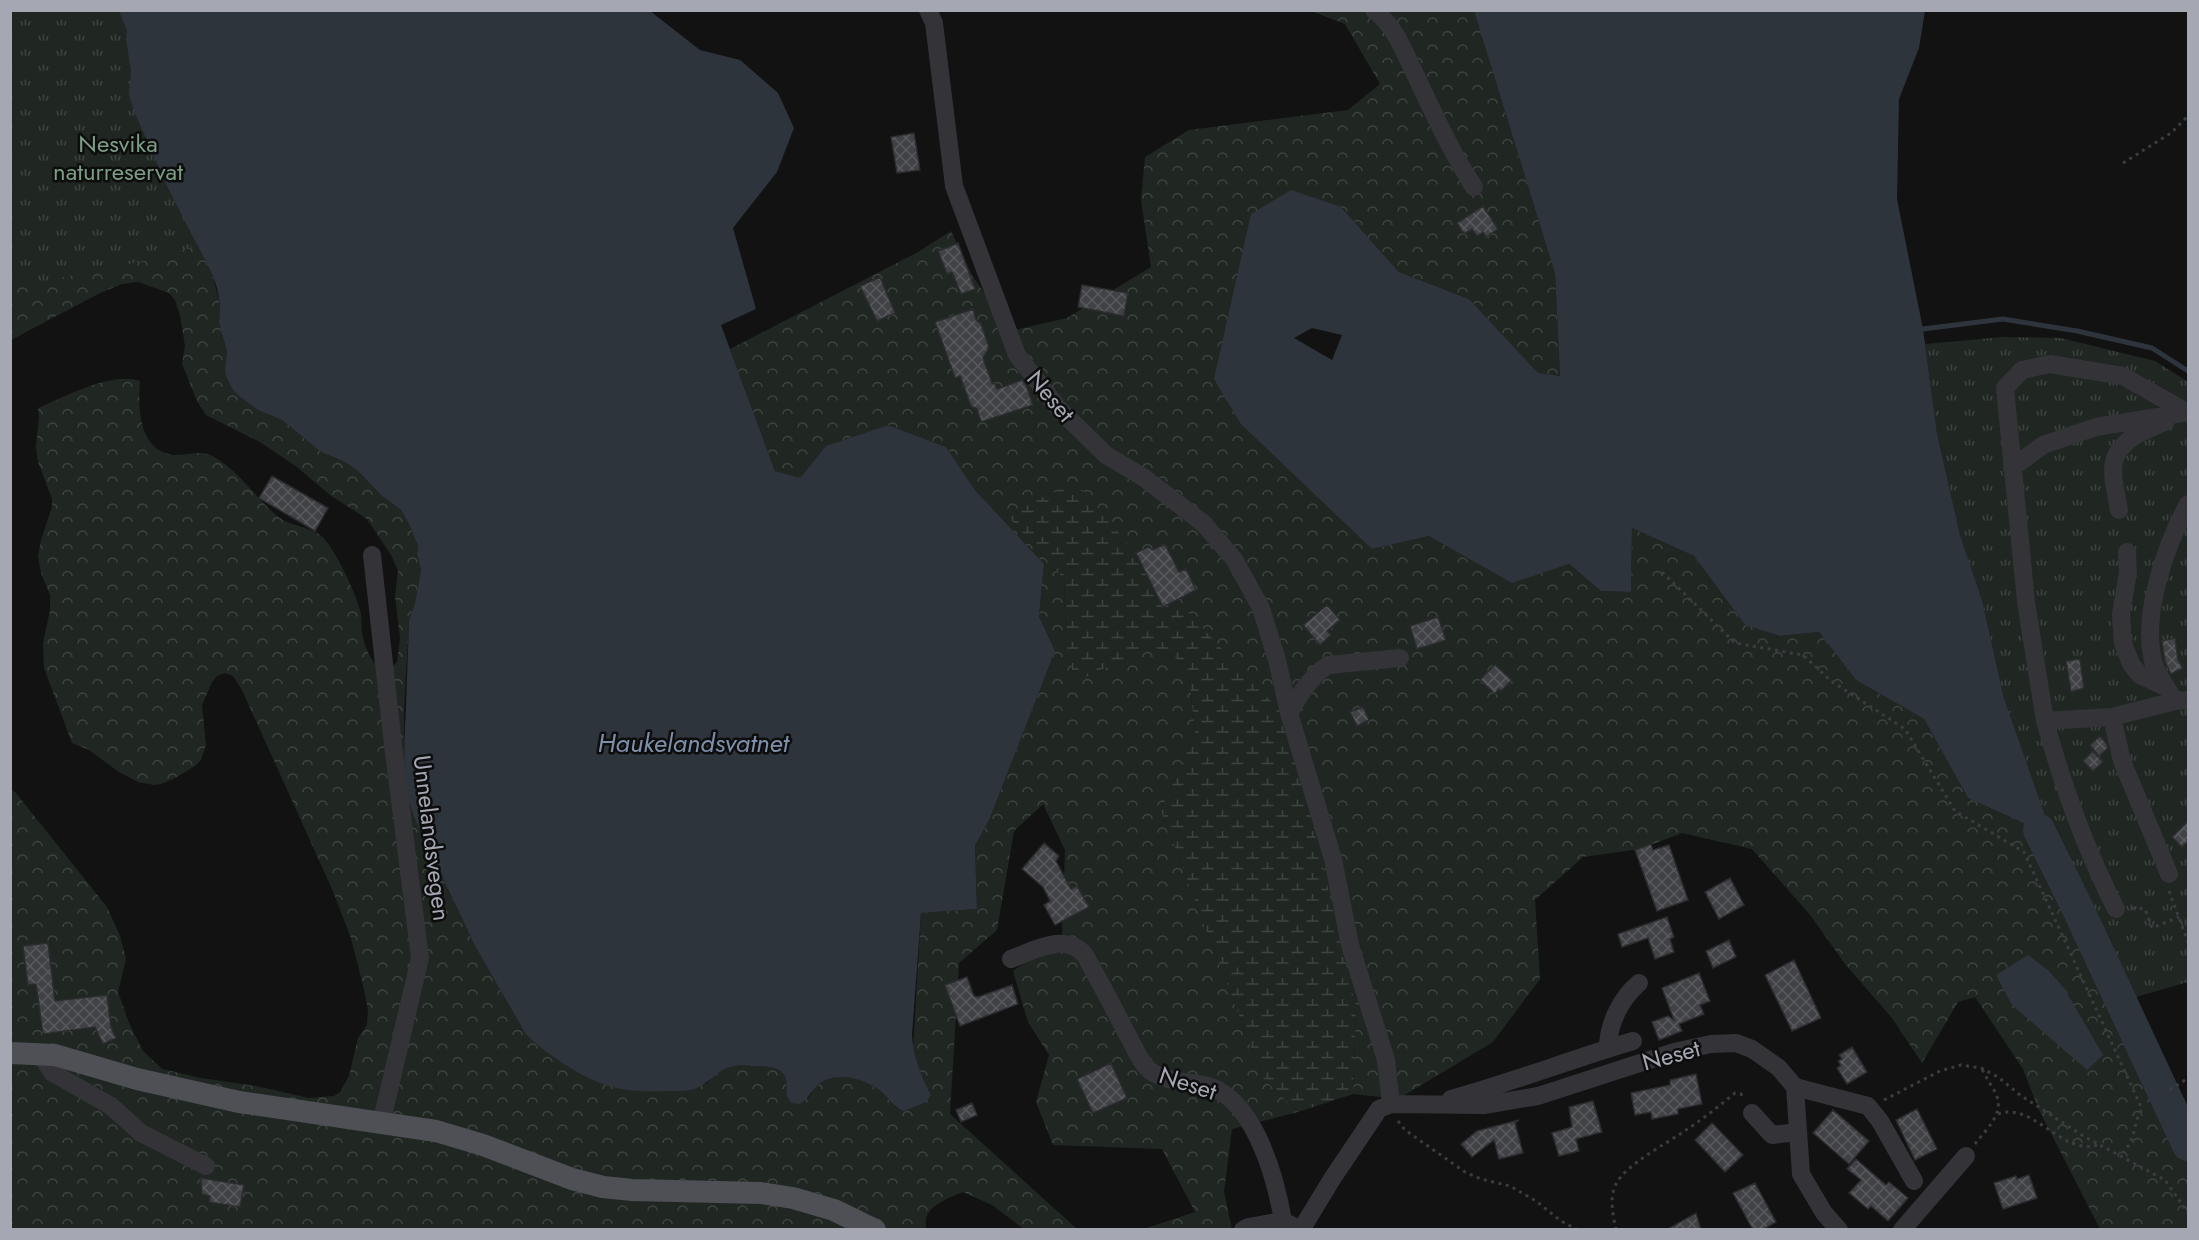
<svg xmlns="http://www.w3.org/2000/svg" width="2199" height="1240" font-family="Jost,sans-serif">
	<defs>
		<pattern id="forest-crowns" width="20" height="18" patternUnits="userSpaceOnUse" patternTransform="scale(1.5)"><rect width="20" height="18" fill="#202722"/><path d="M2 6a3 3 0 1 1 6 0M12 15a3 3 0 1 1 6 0" fill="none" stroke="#3d4440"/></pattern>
		<pattern id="wetland-marsh" width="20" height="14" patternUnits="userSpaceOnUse" patternTransform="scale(1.5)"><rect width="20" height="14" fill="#202722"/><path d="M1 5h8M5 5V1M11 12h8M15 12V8" fill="none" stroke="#3d4440"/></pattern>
		<pattern id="park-tufts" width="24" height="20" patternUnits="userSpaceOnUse" patternTransform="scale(1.5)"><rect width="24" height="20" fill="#202722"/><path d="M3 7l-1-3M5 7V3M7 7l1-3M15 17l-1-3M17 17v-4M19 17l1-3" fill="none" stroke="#3d4440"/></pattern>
		<pattern id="building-cross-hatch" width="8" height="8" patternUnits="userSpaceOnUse" patternTransform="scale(1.5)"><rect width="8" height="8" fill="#414246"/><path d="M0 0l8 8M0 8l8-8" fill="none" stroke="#595a5e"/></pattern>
	</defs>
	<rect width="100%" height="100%" fill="#121213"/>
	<path fill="url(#forest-crowns)" d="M1311,11H1474L1555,274L1560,376L1538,374L1469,299L1399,272L1341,207L1214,380L1372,549L1429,536L1512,582L1569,564L1601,591L1631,592L1632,528L1694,556L1745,625L1780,636L1819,632L1856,680L1924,719L1968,798L2039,830L2049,827L2052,850L2116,1020L2162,1106L2184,1098L2188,1107V1229H2100L2039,1110L2023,1069L1975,997L1958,1002L1922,1063L1892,1018L1845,964L1811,916L1752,849L1682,833L1640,849L1583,857L1535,900L1540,979L1493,1042L1398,1099L1353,1094L1356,1007L1279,710L1006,514L1064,579L1066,643L1152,646L1188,665L1195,732L1161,811L1263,1078L1298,1112L1232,1129L1224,1192L1232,1229H1144L1195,1212L1162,1149L1053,1145L1036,1102L1049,1055L1028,1022L1013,971L1062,937L1065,850L1043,804L1014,831L997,930L959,963L950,1114L1077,1229H1024L992,1205L963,1192C948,1198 919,1208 927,1230L11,1229V791L15,792L107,907L120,936L126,959L118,992L129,1023L143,1051L162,1069L201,1078L256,1086L309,1098L334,1096L340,1092L349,1076L358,1038L367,1025L368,1009L363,985L351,938L332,889L242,690L233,676L225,673L217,676L212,682L202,705L206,745L201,760L195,766L175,778L161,784L154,785L138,782L119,772L89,750L72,743L44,668L43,643L50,611V595L41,573L38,556L41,540L52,507V499L38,462L36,447L39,417L38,408C65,397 111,371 140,381C138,408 138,451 174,455C188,456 201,449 214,457C238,470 256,498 277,516C289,526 307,526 319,534C334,545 355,592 360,610C362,617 361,626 362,633C364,646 372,664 383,672L390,669L397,662L400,638L395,596L398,571L391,555L367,519L330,495L297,467L260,442L206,415L197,401L182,364L185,346L180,315L175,300L169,293L138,282L122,284L100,293L11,340V259L168,188L212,274L220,304L219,322L227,352L225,368L233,390L258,410L282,420L321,452L345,462L358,471L381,495L401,510L409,524L418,546L417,554L421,570L415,603L409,620C407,677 396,764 414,817L475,946L525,1033L706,1084C713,1076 720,1071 729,1067C737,1064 745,1065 753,1066C773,1066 791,1068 786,1094L808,1098C811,1095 813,1089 817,1086C833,1070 864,1077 880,1091C886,1096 891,1103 897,1108L931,1095L917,1066L913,1050L921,913L977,909L975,846L990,818L1055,651L1039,616L1044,564L975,490L946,447L888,425L827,446L800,478L775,471L730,349L918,252L951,231L972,275L1010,331L1067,318L1151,267L1141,200L1145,157L1189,130L1348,110L1380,84L1345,24Z"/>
	<path fill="url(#wetland-marsh)" d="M1076,482L1157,579L1279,710L1309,808L1356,1007L1353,1094L1298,1112L1263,1078L1161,811L1195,732L1188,665L1152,646L1075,682L1066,643L1064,579L1006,514Z"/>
	<path fill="url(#park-tufts)" d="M11,11H167L266,215L173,255L11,288Z
		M2003,337L2061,338L2155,361L2188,382V982L2129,999L2049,827L2004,698L1982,600L1960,535L1937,433L1925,344Z"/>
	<path fill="#2e343c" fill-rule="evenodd" d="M119,11H650L700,50L740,60L778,93L794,128L777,172L733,228L756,309L721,325L775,471L800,478L826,446L888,425L946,447L975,490L1044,564L1039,616L1055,651L990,818L975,846L977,909L921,913L912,1035C913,1058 921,1075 931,1095L926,1102L904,1111C893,1107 888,1097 879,1090C862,1077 832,1070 816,1087C810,1093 808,1099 800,1104L791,1103L786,1094C791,1067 772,1066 752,1066C746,1065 740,1065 734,1066C717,1069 708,1086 691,1090C684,1091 675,1091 668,1091C622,1093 599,1087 561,1062C548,1053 536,1045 525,1033L475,946L414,817C401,781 404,745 406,707C407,678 408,649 409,620L415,603L421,570L417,554L418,546L409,524L401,510L381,495L358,471L345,462L321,452L282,420L258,410L239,396L233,390L226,376L225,368L227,352L219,322L220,304L217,288L212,274L168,188L134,111L129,95L131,71L126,39L127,30Z
		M1474,11H1925L1919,48L1899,99L1897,199L1923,329L1937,433L1960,535L1982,600L2004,698L2049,827L2039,830L1968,798L1924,719L1856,680L1819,632L1780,636L1745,625L1694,556L1632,528L1631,592L1601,591L1569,564L1512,583L1429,536L1372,549L1241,424L1214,379L1251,214L1291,190L1341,207L1399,272L1469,299L1538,373L1560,376L1555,274ZM1312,328L1342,335L1332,360L1294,338Z
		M2028,955L2049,971L2064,988L2103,1055L2087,1070L2012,1005L1996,975Z"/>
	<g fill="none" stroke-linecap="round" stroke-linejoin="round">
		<path stroke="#2e343c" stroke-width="5" d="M1923,329L2003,319L2077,331L2152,348L2188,371"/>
		<path stroke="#2e343c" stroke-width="32" d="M2039,830L2078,909L2188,1145"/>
	</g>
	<path fill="url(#building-cross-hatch)" stroke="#2c2c2f" stroke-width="1.5" d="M914,133L920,170L897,173L891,137Z
		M1483,206L1498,229L1486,237L1483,232L1477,236L1472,229L1464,234L1457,223Z
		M958,243L975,289L961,294L952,272L947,274L938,251Z
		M880,277L895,313L877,321L860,286Z
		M1082,285L1128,293L1124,316L1078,307Z
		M973,309L976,320L981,324L989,347L983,358L992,383L994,382L997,389L1022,380L1026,385L1033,405L981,422L977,409L971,406L960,376L955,378L935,322Z
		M272,476L328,508L315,531L259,498Z
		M1165,544L1179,572L1186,569L1196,590L1163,607L1136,553L1148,547L1153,550Z
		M1327,605L1340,620L1327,631L1331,635L1320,645L1303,625Z
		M1438,617L1446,640L1417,649L1410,626Z
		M2175,638L2178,660L2183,668L2171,674L2165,661L2162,641Z
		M2080,659L2084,688L2071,692L2066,661Z
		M1495,665L1512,680L1501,691L1499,689L1495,694L1480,680Z
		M1363,707L1369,720L1357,726L1350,712Z
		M2100,736L2106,743L2108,748L2099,756L2090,745Z
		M2093,751L2103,762L2093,771L2083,761Z
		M2188,821V841L2182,847L2172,837Z
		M1044,843L1059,856L1056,861L1071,889L1077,886L1089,907L1055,925L1044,905L1050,901L1043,887L1022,869Z
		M1651,844L1653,850L1669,845L1688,900L1657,911L1635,850Z
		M1730,878L1744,905L1719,919L1705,892Z
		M1667,917L1674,937L1670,939L1674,952L1655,959L1648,938L1622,947L1618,934Z
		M1729,940L1736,957L1713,968L1706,951Z
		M48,943L55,1001L107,995L111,1027L116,1038L103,1044L95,1027L43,1034L36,984L28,985L23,946Z
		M1794,960L1821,1018L1792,1031L1765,975Z
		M1699,973L1710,1001L1700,1005L1704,1014L1679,1024L1682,1031L1659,1040L1652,1022L1668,1016L1674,1020L1662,988Z
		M967,977L974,996L978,997L1012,985L1018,1004L960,1026L945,985Z
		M1852,1047L1867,1072L1847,1084L1837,1068L1841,1065L1838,1061L1842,1059L1839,1055Z
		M1111,1063L1127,1098L1093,1113L1077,1079Z
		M1696,1074L1702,1104L1678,1109V1114L1652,1119L1651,1112L1635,1115L1631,1093L1670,1085V1080Z
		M1593,1101L1602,1132L1576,1139L1579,1151L1559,1156L1552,1133L1572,1127L1569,1107Z
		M972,1103L977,1115L961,1122L956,1110Z
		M1917,1109L1937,1149L1915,1160L1896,1120Z
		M1833,1110L1869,1141L1849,1164L1813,1133Z
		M1519,1120L1515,1123L1523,1153L1499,1159L1494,1140L1472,1157L1461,1144L1477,1131Z
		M1712,1123L1743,1155L1725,1172L1695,1140Z
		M1856,1159L1886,1185L1889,1182L1908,1198L1888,1221L1871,1206L1868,1209L1849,1193L1861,1180L1847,1169Z
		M2029,1175L2037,1198L2003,1209L1994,1183L2016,1176L2017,1179Z
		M201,1178L244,1185L240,1207L209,1202L210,1196L202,1194Z
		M1755,1183L1776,1222L1762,1230H1753L1733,1193Z
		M1696,1213L1701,1230H1666Z"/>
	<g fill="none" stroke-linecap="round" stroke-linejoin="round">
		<path stroke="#3b3c40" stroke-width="3" stroke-dasharray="3 4.5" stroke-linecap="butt" d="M2123,163L2171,133L2188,116
			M1662,572L1735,643L1803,655L1831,681L1905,729L1955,811L2024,852L2142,1109C2131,1127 2138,1139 2119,1157
			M2169,891L2188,942
			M2132,908L2145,909L2152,928L2179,917
			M2170,1090L2188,1078
			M1884,1100L1940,1071L1961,1065L1981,1068L1998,1077L2020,1095L2085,1137L2165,1180L2188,1213
			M1998,1114C2033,1101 2062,1156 2097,1145
			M1398,1121L1405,1130L1465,1172L1481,1179L1510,1186L1536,1201L1561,1221L1578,1230
			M1975,1144C1986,1129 2005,1114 1996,1094C1992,1086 1986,1078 1982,1069
			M1616,1230C1613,1215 1609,1198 1616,1184C1626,1164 1668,1143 1686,1130C1703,1119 1719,1106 1735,1093L1741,1094L1743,1099"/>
		<path stroke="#333338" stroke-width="18" d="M928,10L934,23L954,186L1017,355L1059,409L1106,455L1143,477L1203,523L1234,559L1261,608L1277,660L1289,713L1333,859L1350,945L1386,1060L1391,1104
			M1374,10C1396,27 1404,52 1416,76C1434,114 1451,152 1474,187
			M2012,468L2043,445L2096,427L2188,412
			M2119,510C2113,475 2103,453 2140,433C2148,429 2157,426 2166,421
			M2127,552L2128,572L2121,614L2123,643L2131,664L2140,675L2167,688
			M372,555L393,745L420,958L381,1124
			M2175,701C2168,689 2158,677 2154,664C2140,617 2166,545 2188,504
			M1289,713C1299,696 1311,676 1328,665L1400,658
			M2112,717L2122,761L2169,874
			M2045,721L2026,602L2005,388L2022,370L2050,364L2123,376L2188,413
			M2116,909C2085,848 2063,787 2045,721L2112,717L2175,701L2188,700
			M1011,959C1035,950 1065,932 1085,955C1099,981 1113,1006 1126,1032C1133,1044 1138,1058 1147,1068C1162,1083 1190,1081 1208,1086C1255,1100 1276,1179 1283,1221
			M1608,1048C1608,1024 1621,998 1639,983
			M39,1053L53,1073L111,1106L141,1133L206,1166
			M1795,1087L1868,1106L1880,1121L1914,1181
			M1451,1099C1513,1082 1572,1059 1633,1041
			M1752,1113L1772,1135L1798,1132
			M1243,1230L1248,1227L1283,1221L1293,1226
			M1301,1230L1332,1179L1379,1109L1391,1104L1484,1105L1538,1096L1674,1052L1711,1044L1736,1043L1752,1049L1779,1068L1795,1087L1801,1174L1824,1213L1839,1230
			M1902,1230L1966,1156"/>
		<path stroke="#4f5056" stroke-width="22" d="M10,1053L55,1055L137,1079L239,1102L436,1131L483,1145L572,1179L603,1187L632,1190L761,1193L793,1198L834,1210L875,1230"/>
	</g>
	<g text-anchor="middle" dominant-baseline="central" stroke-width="5" stroke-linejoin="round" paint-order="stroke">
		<g font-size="24" fill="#7d9c84" stroke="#0d0d0e">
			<text x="118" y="143">Nesvika<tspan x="118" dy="28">naturreservat</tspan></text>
		</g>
		<g font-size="24" fill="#a5a7b2" stroke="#0d0d0e">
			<text transform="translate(1051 396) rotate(50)">Neset</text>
			<text transform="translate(432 838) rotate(83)">Unnelandsvegen</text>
			<text transform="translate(1671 1055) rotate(-15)">Neset</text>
			<text transform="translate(1188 1083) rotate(18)">Neset</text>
		</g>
		<g font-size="26" font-style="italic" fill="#7e8faa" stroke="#0d0d0e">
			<text x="693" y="743">Haukelandsvatnet</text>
		</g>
	</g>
	<rect width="2199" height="1240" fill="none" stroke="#a5a7b2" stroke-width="24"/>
</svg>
